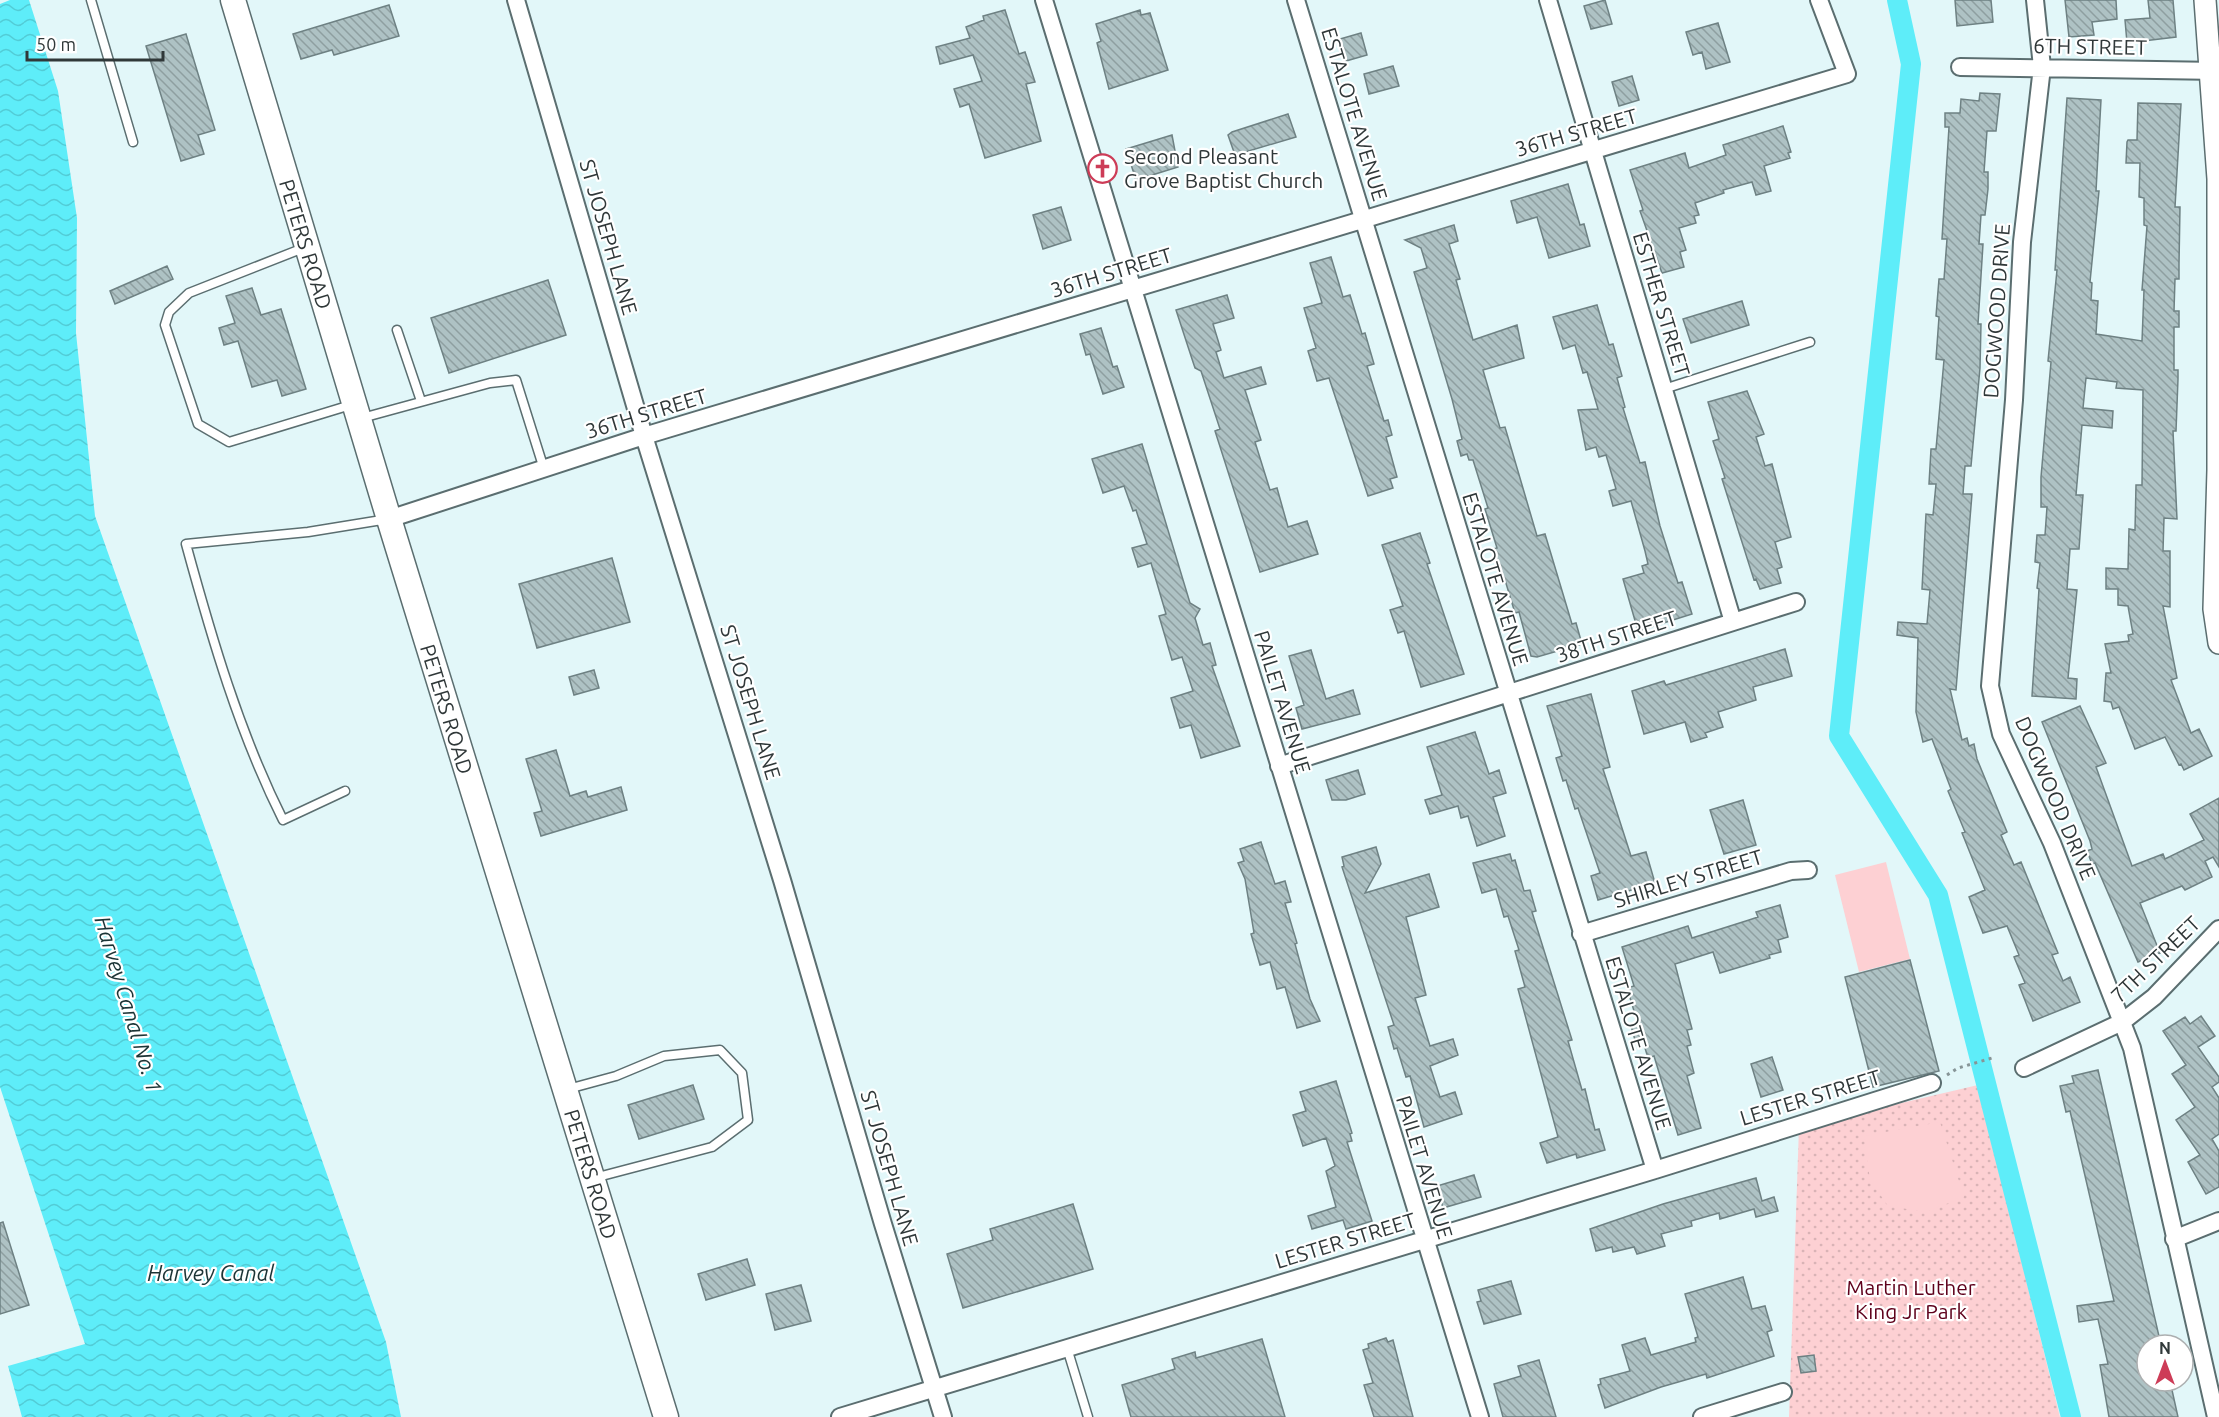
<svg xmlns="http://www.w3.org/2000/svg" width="2219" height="1417" font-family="Ubuntu,sans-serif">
	<defs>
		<pattern id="grass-dots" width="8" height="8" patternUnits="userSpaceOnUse" patternTransform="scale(1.5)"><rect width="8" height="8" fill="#fdd0d3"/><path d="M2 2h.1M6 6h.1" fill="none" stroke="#d9b3b6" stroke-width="1.8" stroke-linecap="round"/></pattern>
		<pattern id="water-waves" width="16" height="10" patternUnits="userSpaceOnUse" patternTransform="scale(1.5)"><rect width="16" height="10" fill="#5eedf9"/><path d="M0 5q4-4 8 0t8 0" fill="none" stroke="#52ccd6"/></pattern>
		<pattern id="building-back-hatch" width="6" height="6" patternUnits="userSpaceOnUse" patternTransform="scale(1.5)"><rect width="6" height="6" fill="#aec2c4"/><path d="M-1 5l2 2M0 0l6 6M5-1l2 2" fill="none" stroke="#8e9fa0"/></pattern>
	</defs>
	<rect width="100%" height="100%" fill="#e2f7f9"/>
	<path fill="url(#grass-dots)" d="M1978,1085L2060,1417H1789L1799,1127Z"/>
	<path fill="#fdd0d3" d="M1886,862L1910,959L1859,972L1835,875Z
		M1940,1122L1964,1197L1926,1212L1888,1206L1870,1180L1864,1136Z"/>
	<path fill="url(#water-waves)" d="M10,0H29L58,91L77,218L76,333L95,516L386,1342L401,1417H22L8,1366L85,1344L0,1087V4Z"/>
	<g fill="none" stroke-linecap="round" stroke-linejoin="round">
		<path stroke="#5eedf9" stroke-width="20" d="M1897,0L1911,64L1839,736L1938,895L2071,1417"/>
	</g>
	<path fill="url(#building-back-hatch)" stroke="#6e8183" stroke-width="1.5" d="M1605,0L1612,24L1591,29L1584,6Z
		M1955,0H1991L1993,22L1957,26Z
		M2065,0H2116L2117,19L2092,22L2094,35L2069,37Z
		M2148,0H2173L2176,37L2127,43L2125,20L2150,18Z
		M389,5L399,36L334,55L332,50L301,59L293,34Z
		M1005,10L1019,54L1025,52L1035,82L1026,84L1041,141L985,158L969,104L960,107L954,89L982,81L973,55L940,64L936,47L970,38L966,27L984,20L983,16Z
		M1140,10L1141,15L1150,13L1168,70L1109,89L1097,43L1101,41L1096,24Z
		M1718,23L1730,62L1706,69L1702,52L1693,55L1686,32Z
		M1361,33L1367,55L1346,61L1340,39Z
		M186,34L215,130L198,135L204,154L181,161L146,46Z
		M1393,66L1399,86L1369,94L1364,74Z
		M1632,76L1639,100L1619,106L1612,82Z
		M1980,93L2000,94L1996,131H1987L1984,172H1988V189L1985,215H1981L1979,244H1983L1978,324H1981L1980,368L1971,466H1965L1963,494H1972L1956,690L1950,689L1962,740L1967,738L1969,746L1974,744L1977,759L2007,832L2001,835L2014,865L2021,862L2058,953L2052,955L2063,981L2070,977L2080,1002L2033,1021L2019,985L2025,983L2014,957L2019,955L2007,926L1983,933L1969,897L1985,890L1962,833L1965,832L1948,791L1951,789L1932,739L1923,742L1916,712L1918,638L1897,635L1898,622L1927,624L1930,590L1922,589L1926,514L1933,515L1936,484H1929L1931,449H1936L1944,360L1936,359L1939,317L1936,316L1939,279H1944L1947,239H1942L1949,127H1945V113H1960L1961,99L1979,101Z
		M2067,98L2101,100L2096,191H2099L2090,282L2092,283L2091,300L2098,301L2096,334L2142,341L2144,290H2142L2147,226L2144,225V198L2139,197L2140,163H2126L2127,142L2128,140H2137L2138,103L2181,104L2175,207H2180L2179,264V279H2175L2174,311H2179V327H2174V370H2178V379L2176,431H2173L2177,519L2164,518L2163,551H2170V607L2163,606L2177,678L2171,680L2191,733L2199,729L2212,756L2184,770L2181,764L2179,765L2165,737L2135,749L2119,707L2113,709L2111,702L2104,701L2106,673H2111L2105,644L2129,641L2128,635L2133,634L2128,606L2118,605V589H2106V568L2128,569L2129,529L2135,530L2136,485H2142L2143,390L2116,388L2117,382L2086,378L2083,408L2113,411L2112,428L2082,425L2076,495H2083L2079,549H2070L2067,589L2077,590L2068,678L2077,679L2076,699L2032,696L2039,589L2037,588L2040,563L2035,562L2037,535H2045L2047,507H2041V477L2051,362L2048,361L2057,270H2055Z
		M1288,114L1296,137L1235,155L1228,135L1232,132Z
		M1783,126L1791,152L1788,153L1790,158L1764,166L1771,191L1756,195L1752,182L1723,190L1724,193L1695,203L1699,215L1694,216L1696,223L1679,228L1686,250L1680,252L1684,267L1662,273L1640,211L1643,210L1630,170L1685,153L1689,168L1726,155L1723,145Z
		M1172,135L1178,167L1136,180L1126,149Z
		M1568,184L1580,225L1584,224L1590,246L1549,258L1537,217L1517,223L1511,201Z
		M1061,207L1071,240L1043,249L1033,215Z
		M1454,225L1458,241L1449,244L1460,279L1456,280L1473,340L1517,325L1524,358L1483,370L1500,428L1505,427L1537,536L1545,534L1572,624L1576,623L1582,644L1537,657L1531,656L1519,612L1515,613L1505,580H1502L1493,549L1497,548L1485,509L1488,508L1473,460H1469L1467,454L1461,456L1457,441L1462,439L1452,399L1414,272L1427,268L1421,248L1405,240Z
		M1331,257L1343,297L1350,295L1362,334L1365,333L1374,364L1367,366L1384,421L1388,420L1392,435L1386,437L1397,477L1390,479L1393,488L1368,496L1329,378L1317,381L1308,351L1316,348L1304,308L1322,303L1310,263Z
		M167,266L173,279L115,304L110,291Z
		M548,280L566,335L449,373L431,318Z
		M252,288L261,315L281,309L306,389L282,396L277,380L252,387L238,341L224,345L219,328L235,323L226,296Z
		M1227,295L1234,318L1213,324L1221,350L1216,352L1224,378L1261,367L1266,384L1245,390L1261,440L1255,442L1270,490L1277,488L1288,527L1307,521L1318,554L1260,572L1215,431L1220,429L1201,371L1195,368L1193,362L1176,310Z
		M1742,301L1749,325L1691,343L1683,319Z
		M1597,305L1609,345L1613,344L1622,376L1617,378L1625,407L1623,408L1640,463L1645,462L1660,526L1678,583L1682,582L1692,614L1638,631L1623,579L1644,573L1642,566L1648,564L1645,551L1631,501L1613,506L1609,491L1616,489L1606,455L1599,457L1596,447L1586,450L1578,410L1598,409L1587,372L1583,373L1575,345L1563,349L1553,317Z
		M1101,328L1113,367L1117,366L1124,387L1103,394L1090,354L1086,355L1080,334Z
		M1747,391L1764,434L1756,437L1765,466L1772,464L1791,537L1775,542L1782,567L1777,569L1781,583L1760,589L1756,579L1754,580L1722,479L1725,478L1713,441L1719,439L1708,402Z
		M1142,444L1190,603L1200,609L1195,618L1203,645L1210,643L1216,665L1212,666L1240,746L1201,758L1191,725L1180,728L1171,698L1193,691L1182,657L1172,660L1159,616L1166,614L1151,563L1138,567L1132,548L1147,544L1136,510L1133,511L1124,486L1103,493L1092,459Z
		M1420,533L1430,563L1427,564L1464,674L1421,687L1404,631L1398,633L1390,610L1403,606L1382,545Z
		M612,558L630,622L537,648L519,584Z
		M1785,649L1792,676L1753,687L1756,700L1718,712L1723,727L1705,733L1707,737L1691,742L1685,722L1644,734L1632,691L1664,681L1666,685Z
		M1311,650L1326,699L1353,690L1360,714L1302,729L1296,708L1304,705L1289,656Z
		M594,670L599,688L574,695L569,677Z
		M1591,694L1610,767L1603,769L1631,856L1646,852L1655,883L1598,900L1591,876L1600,873L1578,808L1575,809L1566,780L1563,781L1556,758L1562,756L1547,706Z
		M2080,706L2106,763L2096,767L2132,866L2163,854L2165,859L2204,840L2190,814L2219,798V867L2213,857L2205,861L2212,877L2185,890L2182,886L2140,903L2160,953L2138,962L2095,863L2092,864L2087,851L2092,849L2090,841L2042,722Z
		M1475,732L1489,774L1499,770L1506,793L1493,797L1505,836L1477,846L1468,816L1461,818L1458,806L1430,814L1425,800L1442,795L1427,747Z
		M556,750L570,796L586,791L588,797L621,787L627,810L541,836L534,813L542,811L526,759Z
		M1358,770L1365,794L1346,800H1332L1326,780Z
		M1743,800L1756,845L1724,854L1710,810Z
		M1261,842L1275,884L1285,881L1291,902L1285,903L1297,943L1295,944L1310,999L1320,1021L1297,1028L1285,987L1277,989L1270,962L1260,965L1251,934L1254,933L1245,879L1238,863L1244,861L1240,849Z
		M1376,847L1381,864L1365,893L1429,874L1439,907L1406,917L1426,995L1415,998L1430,1046L1453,1039L1458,1055L1430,1066L1440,1097L1455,1092L1462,1114L1424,1127L1410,1076L1406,1077L1397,1048L1394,1049L1388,1027L1394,1025L1342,867L1344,866L1342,857Z
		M1510,854L1512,861L1515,860L1524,891L1530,890L1536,911L1532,912L1572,1040L1568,1041L1582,1090L1585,1089L1595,1130L1599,1129L1605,1150L1577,1158L1576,1154L1547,1163L1540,1143L1558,1137L1518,989L1525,987L1515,951L1519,950L1508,916L1504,917L1496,889L1482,893L1473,863Z
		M1780,905L1788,937L1778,940L1781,952L1769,955L1770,958L1720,973L1713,952L1675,964L1692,1029L1687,1030L1691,1045L1687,1046L1694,1073L1687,1076L1701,1128L1678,1135L1654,1056L1648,1058L1642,1038L1635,1040L1631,1026L1638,1024L1627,988L1634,986L1622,947L1688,926L1692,938L1749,920L1758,917L1756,912Z
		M1910,960L1939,1071L1873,1087L1845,977Z
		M2201,1016L2215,1036L2198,1047L2219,1077V1082L2212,1087L2219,1098V1134L2212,1139L2219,1151V1187L2206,1194L2188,1162L2200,1155L2176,1120L2195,1107L2172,1074L2186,1065L2163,1031L2185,1017L2190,1024Z
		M1772,1057L1783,1090L1761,1097L1751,1064Z
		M2098,1070L2161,1345H2147V1381H2170L2178,1417H2109L2100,1365L2108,1364L2098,1319L2079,1322L2077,1306L2114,1301L2070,1111L2066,1112L2060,1086L2074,1083L2072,1076Z
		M1336,1081L1352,1133L1350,1134L1352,1141L1347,1142L1372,1221L1346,1229L1343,1220L1312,1229L1308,1216L1336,1207L1326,1171L1335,1166L1326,1138L1303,1146L1293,1115L1306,1111L1300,1092Z
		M693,1085L704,1119L639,1139L628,1105Z
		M1474,1175L1481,1197L1443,1208L1437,1186Z
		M1756,1178L1762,1201L1774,1197L1778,1211L1756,1217L1754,1209L1720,1219L1719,1213L1691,1221L1692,1226L1661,1234L1665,1246L1637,1254L1634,1247L1613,1252L1612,1247L1596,1251L1590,1229L1663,1204Z
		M1073,1204L1093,1269L963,1308L947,1254L993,1240L990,1229Z
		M3,1222L29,1305L0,1314V1223Z
		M747,1259L755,1285L706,1300L698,1274Z
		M1743,1277L1752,1309L1765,1306L1772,1330L1767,1332L1774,1356L1707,1378L1706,1374L1661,1387L1605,1408L1598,1385L1601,1384L1600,1379L1630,1371L1622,1345L1645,1338L1651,1355L1696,1342L1695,1338L1698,1337L1685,1294Z
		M1511,1281L1521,1314L1484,1324L1477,1302L1481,1301L1478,1290Z
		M801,1285L811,1321L775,1330L766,1294Z
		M1386,1338L1388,1342L1393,1340L1413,1417H1374L1364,1385L1373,1383L1363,1350L1369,1348L1368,1344Z
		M1262,1339L1285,1417H1131L1122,1385L1175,1369L1172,1359L1195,1352L1196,1358Z
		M1814,1355L1816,1371L1801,1373L1798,1357Z
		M1539,1360L1556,1417H1503L1494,1384L1521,1376L1518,1366Z"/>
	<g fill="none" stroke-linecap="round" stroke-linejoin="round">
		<defs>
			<path id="service" d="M91,0L133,142
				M306,247L189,293L169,312L165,325L198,424L229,442L354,404
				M397,330L421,401
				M1664,389L1810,342
				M362,418L490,383L516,380L544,469
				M345,791L283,820C239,732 212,639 186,544L308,532L388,519
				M568,1089L616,1076L664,1056L720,1050L742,1073L748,1120L712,1147L594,1178
				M1067,1348L1088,1417"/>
			<path id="minor" d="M516,0L644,436L782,880L883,1224L943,1417
				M1044,0L1480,1417
				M1296,0L1655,1170
				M1548,0L1733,622
				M2035,0L2042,67L2022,242L2014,400L1990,686L2001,734L2052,843L2132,1048L2216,1417
				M1960,67L2219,71
				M389,519L644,436L1847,74L1819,0
				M1279,766L1796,602
				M1581,934L1791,871L1808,870
				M2024,1068L2122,1022L2154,997L2219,929
				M2174,1239L2219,1221
				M840,1417L1655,1170L1932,1083
				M1702,1417L1783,1392"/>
			<path id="tertiary" d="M2205,0L2218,179V470L2214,609L2219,643"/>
			<path id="secondary" d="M233,0L389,519L666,1417"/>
		</defs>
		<use href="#service" stroke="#5b6e70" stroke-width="11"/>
		<use href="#minor" stroke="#5b6e70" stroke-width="20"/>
		<use href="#tertiary" stroke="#5b6e70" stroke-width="24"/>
		<use href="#secondary" stroke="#5b6e70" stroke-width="27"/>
		<path stroke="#879597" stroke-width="3" stroke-dasharray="3 4.5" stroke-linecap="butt" d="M1947,1075L1958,1068L1992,1058"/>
		<use href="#service" stroke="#fff" stroke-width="8"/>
		<use href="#minor" stroke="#fff" stroke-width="16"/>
		<use href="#tertiary" stroke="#fff" stroke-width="21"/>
		<use href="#secondary" stroke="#fff" stroke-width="24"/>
	</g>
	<defs>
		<symbol id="church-ring" viewBox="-11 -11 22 22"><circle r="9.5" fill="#fff" stroke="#cd3c57" stroke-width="1.5"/><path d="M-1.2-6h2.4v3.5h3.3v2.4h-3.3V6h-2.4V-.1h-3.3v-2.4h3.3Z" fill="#cd3c57"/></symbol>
	</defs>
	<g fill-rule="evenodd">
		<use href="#church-ring" x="1086" y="152" width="33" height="33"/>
	</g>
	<g text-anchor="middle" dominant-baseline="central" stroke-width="4.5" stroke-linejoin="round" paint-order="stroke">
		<g font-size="21" fill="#303839" stroke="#fff">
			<text transform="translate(2090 46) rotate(1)">6TH STREET</text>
			<text transform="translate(1355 114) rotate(73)">ESTALOTE AVENUE</text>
			<text transform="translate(1576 132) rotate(-16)">36TH STREET</text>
			<text transform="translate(609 237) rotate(74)">ST JOSEPH LANE</text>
			<text transform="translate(306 244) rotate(73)">PETERS ROAD</text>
			<text transform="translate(1111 272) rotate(-17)">36TH STREET</text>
			<text transform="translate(1662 304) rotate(73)">ESTHER STREET</text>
			<text transform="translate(1996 311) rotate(-86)">DOGWOOD DRIVE</text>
			<text transform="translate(646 413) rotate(-17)">36TH STREET</text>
			<text transform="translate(1496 579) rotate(73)">ESTALOTE AVENUE</text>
			<text transform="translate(1616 636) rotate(-18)">38TH STREET</text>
			<text transform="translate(751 702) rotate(73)">ST JOSEPH LANE</text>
			<text transform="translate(1283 702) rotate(73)">PAILET AVENUE</text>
			<text transform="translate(447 709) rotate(73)">PETERS ROAD</text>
			<text transform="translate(2056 798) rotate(67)">DOGWOOD DRIVE</text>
			<text transform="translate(1688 878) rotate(-17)">SHIRLEY STREET</text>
			<text transform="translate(2155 959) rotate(-44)">7TH STREET</text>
			<text transform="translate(1639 1043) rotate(73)">ESTALOTE AVENUE</text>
			<text transform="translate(1810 1097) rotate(-17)">LESTER STREET</text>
			<text transform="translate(1425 1167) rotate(73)">PAILET AVENUE</text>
			<text transform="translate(890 1168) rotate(74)">ST JOSEPH LANE</text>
			<text transform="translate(591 1174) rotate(73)">PETERS ROAD</text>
			<text transform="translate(1345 1240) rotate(-17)">LESTER STREET</text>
		</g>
		<g font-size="21" fill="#303839" stroke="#fff" text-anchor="start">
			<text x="1124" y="156">Second Pleasant<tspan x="1124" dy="24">Grove Baptist Church</tspan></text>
		</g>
		<g font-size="21" fill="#5e011b" stroke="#fff">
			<text x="1911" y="1287">Martin Luther<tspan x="1911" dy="24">King Jr Park</tspan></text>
		</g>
		<g font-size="22" font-style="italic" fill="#1c3436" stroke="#fff">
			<text transform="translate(129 1004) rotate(73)">Harvey Canal No. 1</text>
			<text x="211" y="1272">Harvey Canal</text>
		</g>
	</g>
	<g transform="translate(2165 1363)"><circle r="28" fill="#ffffff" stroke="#acafb0" stroke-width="1.5"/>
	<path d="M0-4.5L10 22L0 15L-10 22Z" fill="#cd3c57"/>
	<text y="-9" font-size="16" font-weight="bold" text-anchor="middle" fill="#303839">N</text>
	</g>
	<path d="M27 51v9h136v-9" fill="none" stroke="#303839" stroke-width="3"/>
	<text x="36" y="51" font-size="18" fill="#303839" stroke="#ffffff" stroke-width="4.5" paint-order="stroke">50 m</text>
</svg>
